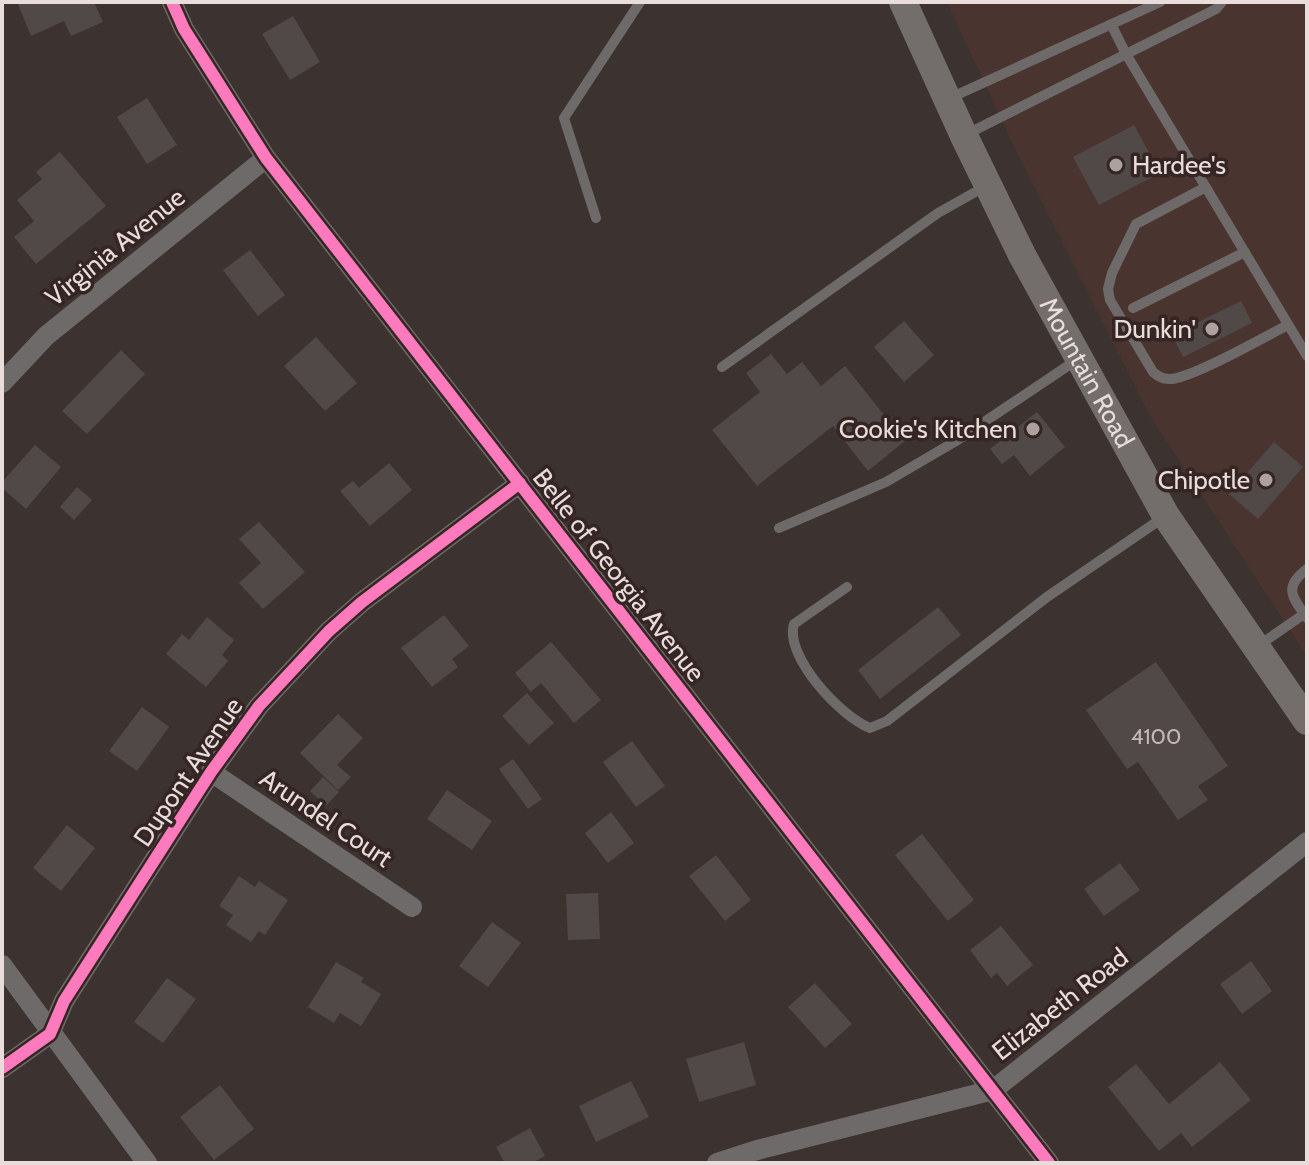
<svg xmlns="http://www.w3.org/2000/svg" width="1309" height="1165" font-family="Cabin,sans-serif">
	<rect width="100%" height="100%" fill="#3c3230"/>
	<path fill="#4a3430" d="M947,2H1307V656L1150,416L1012,142Z"/>
	<path fill="#514948" d="M17,2H94L103,22L71,36L64,21L31,36Z
		M293,16L320,62L290,80L262,34Z
		M147,98L177,145L147,164L117,117Z
		M1134,125L1160,173L1099,205L1073,157Z
		M60,152L106,206L36,264L14,237L34,221L17,200L42,179L36,172Z
		M250,250L285,295L258,316L223,270Z
		M1241,301L1252,323L1183,357L1172,335Z
		M904,321L934,355L904,382L874,347Z
		M316,337L357,383L325,411L284,366Z
		M121,350L145,374L87,434L62,411Z
		M771,354L787,374L802,362L821,386L845,366L905,441L868,471L833,426L757,486L712,430L760,392L746,373Z
		M1037,412L1065,447L1030,476L1014,455L1002,464L990,449Z
		M1274,442L1303,467L1258,519L1229,494Z
		M35,445L61,467L26,509L2,488V482Z
		M389,463L412,490L370,526L340,491L353,481L359,488Z
		M77,487L92,500L74,520L60,507Z
		M259,522L305,572L263,609L239,583L261,563L239,539Z
		M938,607L961,635L880,699L858,670Z
		M444,615L469,646L452,659L458,667L432,687L401,648Z
		M207,617L234,640L222,655L228,661L206,687L166,654L182,634L189,640Z
		M551,642L601,700L574,723L541,683L531,692L515,673Z
		M1156,662L1228,766L1198,786L1208,800L1178,820L1138,762L1127,769L1086,710Z
		M527,693L554,723L529,745L502,716Z
		M142,707L169,727L137,771L109,751Z
		M338,714L363,738L337,765L351,777L338,790L300,753Z
		M632,741L665,786L636,807L603,762Z
		M513,759L542,799L528,809L499,769Z
		M323,777L339,792L326,806L310,791Z
		M447,790L492,821L472,850L427,819Z
		M611,812L634,843L608,863L585,833Z
		M67,825L95,848L61,891L33,868Z
		M922,834L974,900L948,921L895,855Z
		M716,855L751,900L725,921L689,876Z
		M1120,863L1140,890L1104,916L1084,889Z
		M239,876L255,887L259,881L288,900L265,935L259,931L251,942L226,925L233,915L219,906Z
		M598,893L600,939L568,940L566,894Z
		M492,922L521,943L488,987L459,966Z
		M1001,926L1033,965L1007,986L997,973L991,978L970,950Z
		M1251,961L1272,991L1242,1014L1220,984Z
		M336,962L364,978L361,982L381,994L361,1026L340,1013L334,1023L308,1007Z
		M167,978L196,999L163,1043L134,1022Z
		M815,983L852,1024L825,1048L788,1007Z
		M744,1042L756,1085L699,1102L686,1059Z
		M1220,1062L1251,1100L1192,1147L1181,1133L1159,1151L1108,1087L1136,1064L1169,1104Z
		M631,1081L649,1117L596,1142L579,1106Z
		M220,1085L254,1129L214,1160L180,1117Z
		M530,1128L545,1156L532,1163H505L496,1147Z"/>
	<g fill="none" stroke-linecap="round" stroke-linejoin="round">
		<path stroke="#6f6a6a" stroke-width="10" d="M1111,24L1126,54L1307,356
			M950,98L1160,2
			M965,135L1216,9L1222,2
			M1206,187L1136,224L1112,273L1108,289L1110,300L1153,372C1158,376 1162,379 1169,379C1189,380 1266,336 1288,325
			M596,218L564,118L640,2
			M1133,308L1245,252
			M722,367L938,213L986,186
			M779,528L886,482L956,441L1078,359
			M1307,569C1283,587 1292,597 1307,618
			M847,587L794,624C784,656 841,717 870,728L887,721L1047,597L1164,517
			M1258,646L1304,614"/>
		<path stroke="#6f6a6a" stroke-width="20" d="M172,2L184,29L266,158L1049,1163
			M2,383L46,336L266,158
			M211,772L412,907
			M2,965L147,1163
			M2,1068L50,1034L64,1001L211,772L259,706L329,631L362,602L520,483
			M717,1163L757,1150L993,1090L1307,842"/>
		<path stroke="#736d6c" stroke-width="28" id="s1" d="M903,2L964,136L1022,255L1166,516L1307,721"/>
		<defs>
			<path id="cycleway" d="M172,2L184,29L266,158L1049,1163
				M2,1068L50,1034L64,1001L211,772L259,706L329,631L362,602L520,483"/>
		</defs>
		<use href="#cycleway" stroke="#352523" stroke-width="17"/>
		<use href="#cycleway" stroke="#fd7abc" stroke-width="12"/>
	</g>
	<g fill="#aca19f" stroke="#352523" stroke-width="3">
		<circle cx="1116" cy="165" r="8"/>
		<circle cx="1212" cy="329" r="8"/>
		<circle cx="1033" cy="429" r="8"/>
		<circle cx="1266" cy="480" r="8"/>
	</g>
	<g text-anchor="middle" dominant-baseline="central" stroke-width="7" stroke-linejoin="round" paint-order="stroke">
		<g font-size="22" fill="#c2b8b6">
			<text x="1156" y="736">4100</text>
		</g>
		<g font-size="26" fill="#e8dddb" stroke="#352523" text-anchor="end">
			<text x="1132" y="165" text-anchor="start">Hardee's</text>
			<text x="1196" y="329">Dunkin'</text>
			<text x="1017" y="429">Cookie's Kitchen</text>
			<text x="1250" y="480">Chipotle</text>
		</g>
		<g font-size="26" fill="#e8dddb" stroke="#352523">
			<text transform="translate(115 247) rotate(-39)">Virginia Avenue</text>
			<text stroke="none"><textPath href="#s1" startOffset="414">Mountain Road</textPath></text>
			<text transform="translate(619 575) rotate(52)">Belle of Georgia Avenue</text>
			<text transform="translate(188 772) rotate(-56)">Dupont Avenue</text>
			<text transform="translate(326 818) rotate(34)">Arundel Court</text>
			<text transform="translate(1060 1004) rotate(-38)">Elizabeth Road</text>
		</g>
	</g>
	<rect width="1309" height="1165" fill="none" stroke="#e8dddb" stroke-width="8"/>
</svg>
